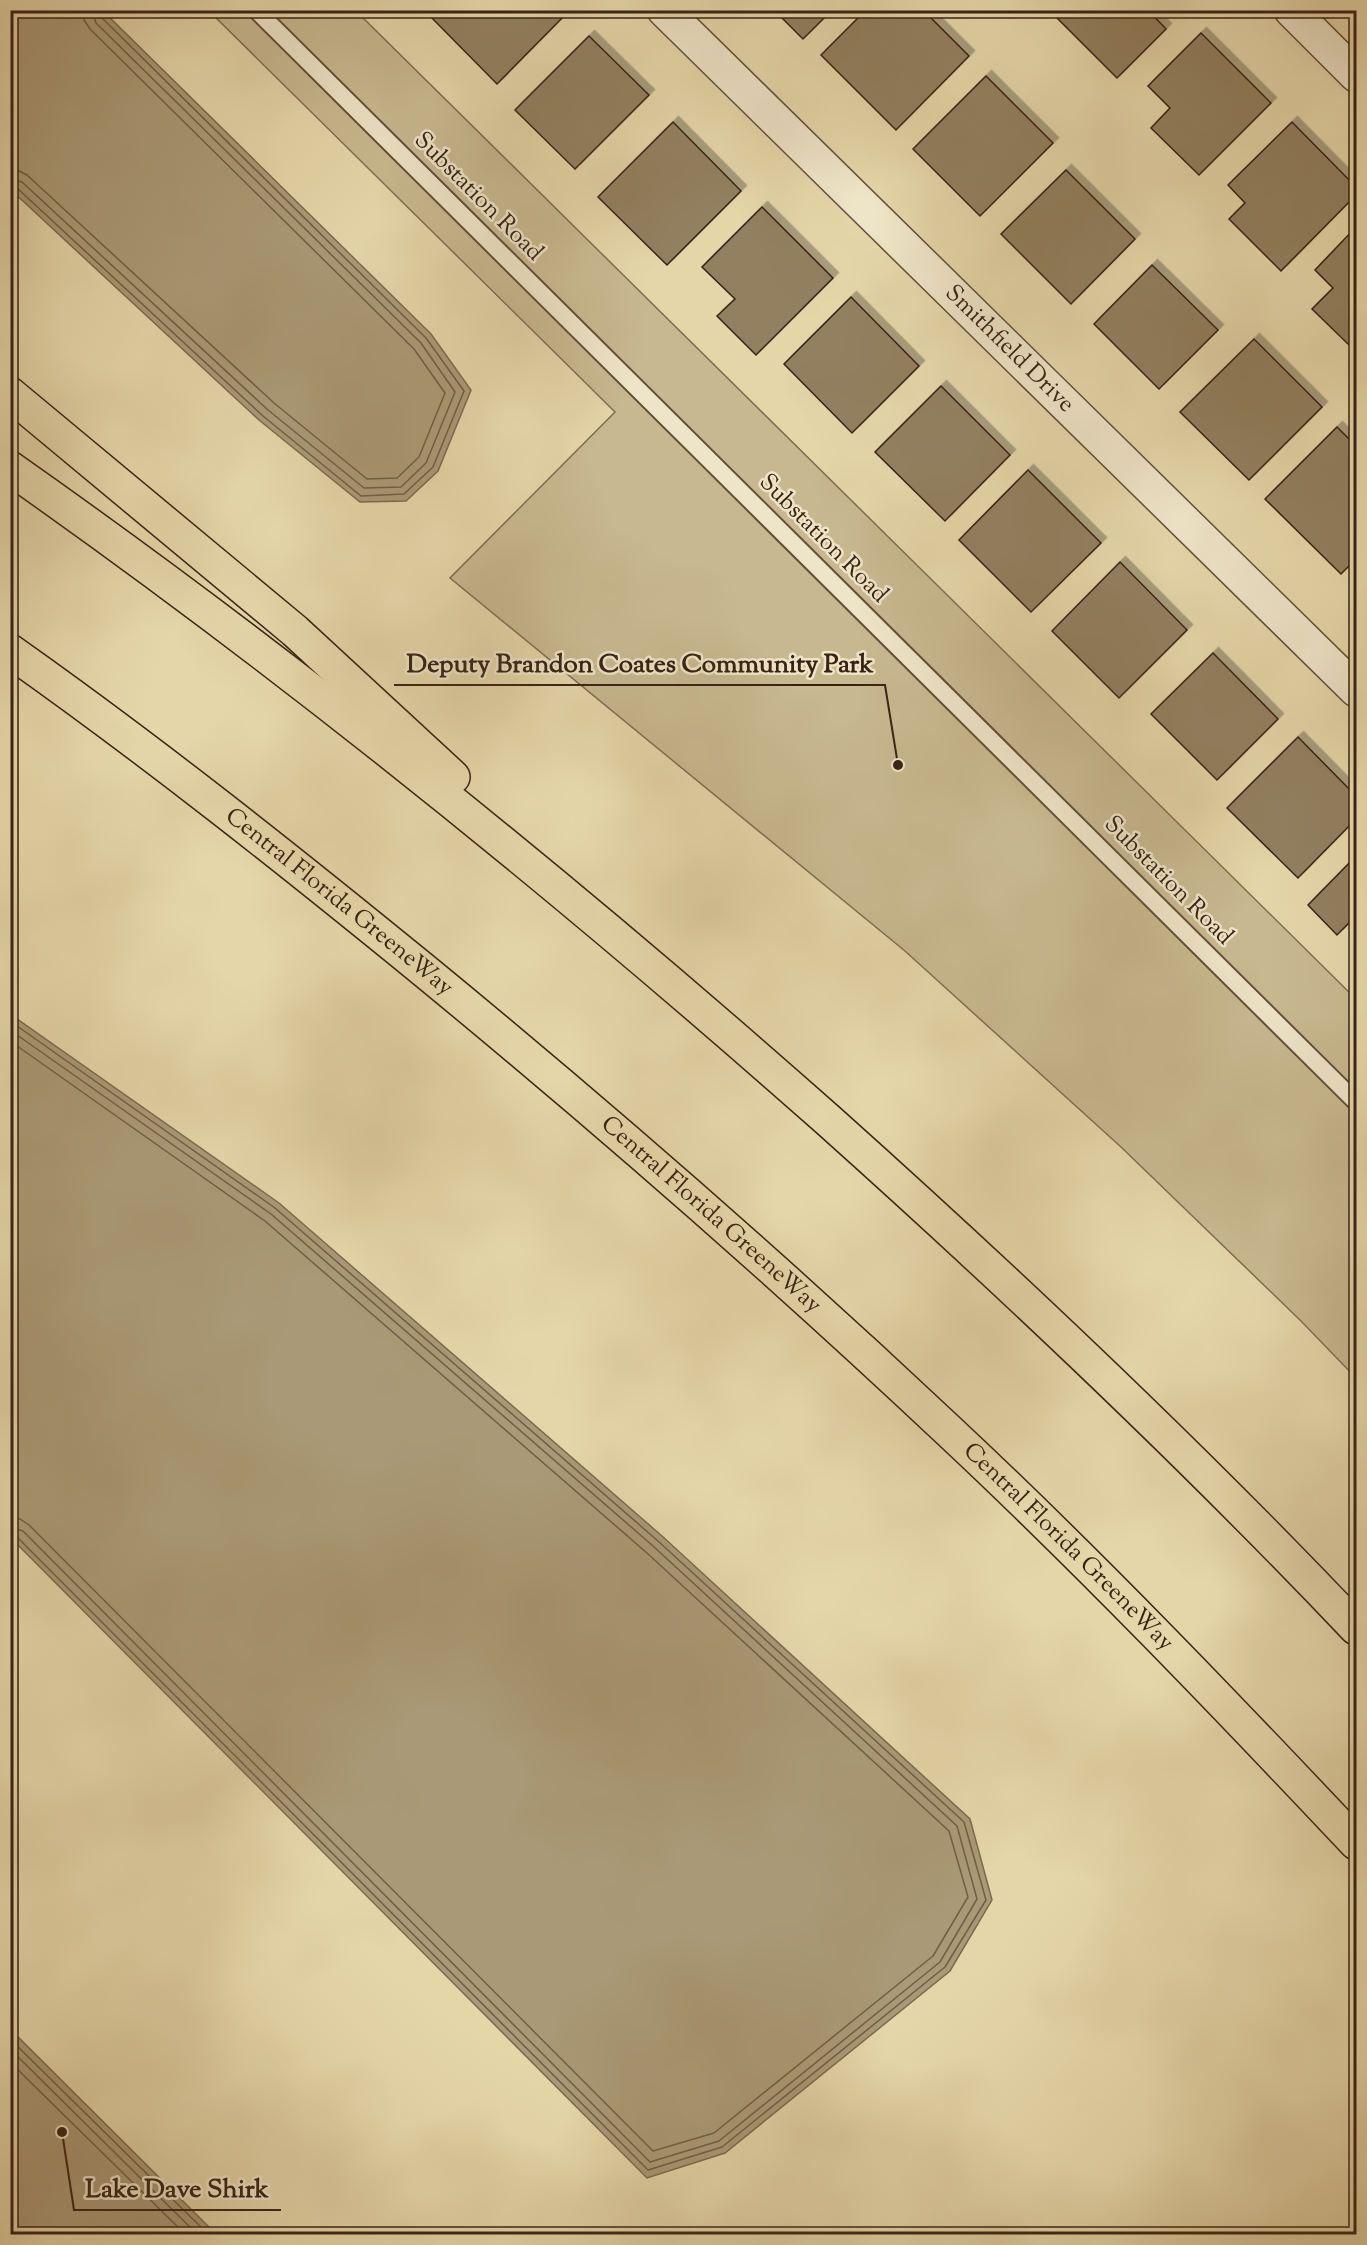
<svg xmlns="http://www.w3.org/2000/svg" width="1367" height="2245" font-family="'Sorts Mill Goudy',serif">
	<defs>
		<filter id="shadow"><feDropShadow dx="5.5" dy="-5.5" stdDeviation="0" flood-color="#0004"/></filter>
	</defs>
	<rect width="100%" height="100%" fill="#e5d6a9"/>
	<filter id="stains"><feTurbulence type="fractalNoise" baseFrequency=".00333" numOctaves="4"/><feColorMatrix values="0 0 0 0 .2 0 0 0 0 .09 0 0 0 0 .02 0 0 0 .5 -.17"/></filter>
	<radialGradient id="worn" r=".72"><stop offset=".6" stop-color="#630" stop-opacity="0"/><stop offset="1" stop-color="#630" stop-opacity=".3"/></radialGradient>
	<path fill="#c8b890" stroke="#806e52" stroke-width="1.5" d="M209,11H356L1356,999V1378L1301,1321L1121,1147L905,951L450,578L615,412Z"/>
	<path fill="#aa9976" stroke="#7c6a4e" stroke-width="1.5" d="M10,11H103L431,334L471,390L438,471L406,501L360,502L259,420L11,190Z
		M10,1014L279,1203L662,1536L970,1819L992,1900L950,1971L725,2153L647,2178L11,1538Z
		M11,2030L216,2234H11Z"/>
	<g fill="none" stroke-linecap="round" stroke-linejoin="round">
		<path stroke="#715e44" stroke-width="1.5" d="M10,170L19,171L27,175L274,403L367,479L397,478L419,457L445,393L414,349L90,29L84,20L83,10
			M10,179L22,182L268,410L364,488L401,487L426,463L455,392L421,343L96,23L92,10
			M10,186L17,188L263,416L361,496L404,494L433,467L464,391L426,338L101,17L99,10
			M10,1021L275,1208L658,1541L964,1822L986,1900L945,1967L722,2147L648,2170L17,1537L10,1535
			M10,1030L271,1214L653,1546L957,1826L977,1899L940,1962L719,2141L650,2162L23,1531L10,1527
			M10,1041L265,1221L647,1553L949,1831L968,1897L933,1956L714,2133L653,2151L29,1525L20,1519L10,1518
			M10,2039L208,2234
			M10,2049L197,2234
			M10,2062L185,2234"/>
	</g>
	<path fill="#928061" stroke="#382313" stroke-width="1.5" filter="url(#shadow)" d="M424,10H560L565,15L497,84Z
		M774,10H832L803,39Z
		M866,10H923L969,56L896,130L821,55Z
		M1049,10H1148L1166,29L1117,78Z
		M1201,33L1271,103L1199,175L1151,128L1170,108L1148,86Z
		M589,36L649,95L575,169L515,110Z
		M986,76L1053,143L980,216L913,149Z
		M673,122L741,191L667,265L598,197Z
		M1292,122L1356,187V195L1281,271L1229,219L1245,203L1228,185Z
		M1066,170L1135,239L1071,304L1001,234Z
		M762,207L833,278L756,355L717,316L735,299L702,267Z
		M1356,227V337L1349,345L1312,309L1333,288L1315,270Z
		M1152,265L1218,330L1159,389L1094,324Z
		M851,297L919,366L852,433L784,364Z
		M1254,339L1322,407L1249,480L1180,412Z
		M941,386L1010,455L945,521L875,452Z
		M1337,427L1356,446V559L1341,574L1265,499Z
		M1028,470L1101,543L1031,612L959,540Z
		M1120,562L1187,630L1119,698L1052,631Z
		M1213,653L1278,719L1217,780L1151,714Z
		M1298,737L1356,796V819L1298,878L1227,808Z
		M1356,856V923L1353,919L1337,935L1308,905Z"/>
	<g fill="none" stroke-linecap="round" stroke-linejoin="round">
		<defs>
			<path id="lane" d="M256,10L1356,1102"/>
			<g id="street">
				<path id="s1" d="M664,10L1356,690"/>
				<path d="M1291,10L1356,75"/>
			</g>
			<g id="highway">
				<path d="M10,394L295,631L453,777"/>
				<path d="M10,468C296,669 567,889 828,1120C1010,1283 1188,1451 1356,1628"/>
				<path id="s2" d="M10,651C153,752 290,861 426,972C605,1119 780,1272 949,1431C1090,1563 1224,1703 1356,1843"/>
			</g>
		</defs>
		<use href="#lane" stroke="#635038" stroke-width="20"/>
		<use href="#street" stroke="#635038" stroke-width="36"/>
		<use href="#highway" stroke="#382313" stroke-width="36"/>
		<use href="#lane" stroke="#eee4c7" stroke-width="16"/>
		<use href="#street" stroke="#eee4c7" stroke-width="33"/>
		<use href="#highway" stroke="#e5d6a9" stroke-width="33"/>
	</g>
	<g text-anchor="middle" dominant-baseline="central" stroke-width="5" stroke-linejoin="round" paint-order="stroke">
		<g font-size="24" fill="#382313" stroke="#eee4c7">
			<text transform="translate(478 197) rotate(45)">Substation Road</text>
			<text stroke="none"><textPath href="#s1" startOffset="484">Smithfield Drive</textPath></text>
			<text transform="translate(823 539) rotate(45)">Substation Road</text>
			<text transform="translate(1168 881) rotate(45)">Substation Road</text>
			<text stroke="none"><textPath href="#s2" startOffset="414">Central Florida GreeneWay</textPath></text>
			<text stroke="none"><textPath href="#s2" startOffset="900">Central Florida GreeneWay</textPath></text>
			<text stroke="none"><textPath href="#s2" startOffset="1388">Central Florida GreeneWay</textPath></text>
		</g>
	</g>
	<path fill="none" stroke="#382313" stroke-width="2" d="M898 765L885 685H394M62 2132L74 2210H281"/>
	<g fill="#382313" stroke="#eee4c7" stroke-width="2">
		<circle cx="898" cy="765" r="6"/>
		<circle cx="62" cy="2132" r="6"/>
	</g>
	<g font-size="26" text-anchor="middle" font-weight="bold" fill="#382313" stroke="#eee4c7" stroke-width="5" stroke-linejoin="round" paint-order="stroke">
		<text x="640" y="672">Deputy Brandon Coates Community Park</text>
		<text x="177" y="2197">Lake Dave Shirk</text>
	</g>
	<rect width="1367" height="2245" fill="none" stroke="#e5d6a9" stroke-width="36"/>
	<rect x="12" y="12" width="1343" height="2221" fill="none" stroke="#382313" stroke-width="3"/>
	<rect x="18" y="18" width="1331" height="2209" fill="none" stroke="#382313" stroke-width="1.5"/>
	<rect width="100%" height="100%" filter="url(#stains)"/>
	<rect width="100%" height="100%" fill="url(#worn)"/>
</svg>
